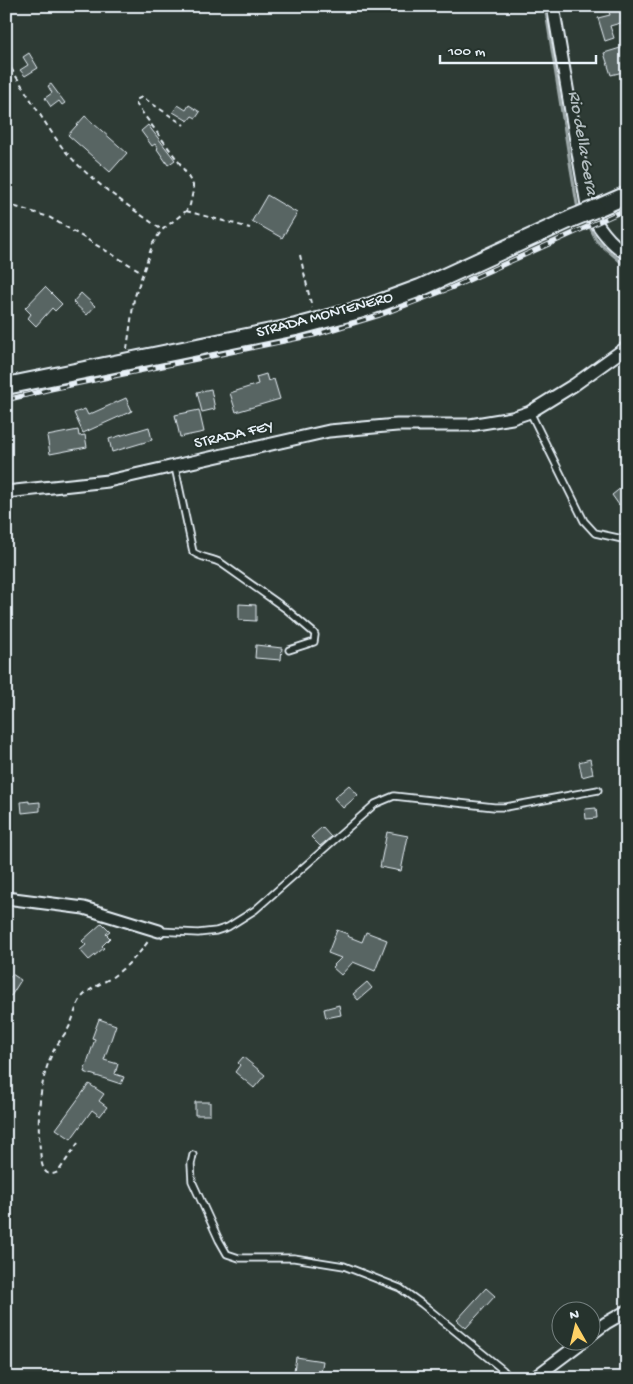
<svg xmlns="http://www.w3.org/2000/svg" width="633" height="1384" font-family="'Gochi Hand',sans-serif">
	<rect width="100%" height="100%" fill="#2e3b35"/>
	<filter id="ink" filterUnits="userSpaceOnUse"><feTurbulence type="fractalNoise" baseFrequency=".02" numOctaves="2"/><feDisplacementMap in="SourceGraphic" scale="10" xChannelSelector="R" yChannelSelector="G"/><feConvolveMatrix kernelMatrix="1 2 1 2 8 2 1 2 1" color-interpolation-filters="sRGB"/></filter>
	<g filter="url(#ink)">
		<g fill="none" stroke-linecap="round" stroke-linejoin="round">
			<path stroke="#9da8a9" stroke-width="3" d="M545,6L571,169L577,204L580,210
				M585,217L597,241L627,267"/>
		</g>
		<path fill="#596563" stroke="#e8f1f8" d="M617,6H627V21L610,26L614,38L605,41L598,18L610,15L608,9Z
			M627,46V71L611,75L604,53Z
			M29,53L38,68L25,76L20,70L28,65L23,57Z
			M51,84L65,103L62,105L59,101L51,107L45,98L52,93L48,86Z
			M178,105L186,110L189,105L200,112L196,118L192,116L188,121L173,112Z
			M85,116L127,153L110,172L68,135Z
			M148,125L175,160L168,165L157,149L158,148L155,144L152,146L141,131Z
			M267,195L297,213L282,238L252,221Z
			M45,287L62,304L55,311L52,308L36,326L28,318L31,314L25,308Z
			M81,293L95,306L87,315L73,302Z
			M266,374L268,381L274,379L280,399L236,412L230,393L258,384L256,377Z
			M211,389L215,409L202,412L197,392Z
			M126,398L132,411L83,433L74,413L85,409L88,415Z
			M199,410L204,432L180,437L175,415Z
			M149,427L152,440L112,452L109,439Z
			M78,430L79,436L85,435L87,447L50,454L47,436Z
			M627,483V500L619,505L612,495Z
			M239,604L256,605V621L239,620Z
			M256,645L282,648L281,660L255,658Z
			M590,759L593,774L582,777L579,762Z
			M349,785L358,795L343,808L334,798Z
			M29,801V803L40,802V811L22,813L21,802Z
			M596,808L597,818L586,819L585,809Z
			M322,827L331,837L320,846L311,837Z
			M387,832L408,836L401,871L380,867Z
			M102,923L110,931L106,934L110,938L102,946L104,948L89,960L80,950L86,945L82,941Z
			M337,930L348,934L347,936L362,942L366,932L387,940L375,971L353,962L341,975L332,967L341,958L328,953Z
			M12,974L21,980L11,996L6,993V983Z
			M367,982L372,988L358,1000L353,994Z
			M339,1005L341,1015L326,1018L324,1009Z
			M99,1019L116,1025L104,1060L118,1064L115,1074L124,1077L121,1084L84,1072L95,1039L92,1038Z
			M243,1057L265,1075L254,1088L235,1072L240,1065L238,1063Z
			M89,1084L104,1094L99,1101L107,1107L100,1116L92,1110L71,1139L56,1129Z
			M195,1102H210V1115H195Z
			M486,1288L495,1296L466,1328L457,1320Z
			M296,1357L323,1361L321,1373L312,1372L311,1378H293Z"/>
		<g fill="none" stroke-linecap="round" stroke-linejoin="round">
			<defs>
				<path id="lane" d="M530,412L584,521L595,533L627,540
					M175,467L193,552C201,558 212,558 221,563L286,609L314,633L315,635L314,642L289,650
					M159,931L198,933L216,931L228,927L255,910L375,804L394,796L494,807H506L598,790
					M193,1155L191,1164L192,1181L219,1240L227,1254L239,1258H294L344,1266L400,1288L422,1304L503,1370L510,1378"/>
				<path id="street" d="M553,6L587,205C596,225 608,242 627,254
					M6,492L108,481L329,431L397,425H470L512,418L530,412L574,385L627,347
					M6,898L84,908L159,931
					M590,1335L606,1323L627,1311
					M534,1378L582,1342"/>
				<path id="secondary" d="M595,209L627,195
					M6,386L296,327L363,309L420,288L573,218"/>
			</defs>
			<use href="#lane" stroke="#e8f1f8" stroke-width="9"/>
			<use href="#street" stroke="#e8f1f8" stroke-width="15"/>
			<use href="#secondary" stroke="#e8f1f8" stroke-width="20"/>
			<path stroke="#e8f1f8" stroke-width="2" stroke-dasharray="5 4" stroke-linecap="butt" d="M6,61C25,89 42,120 62,147C89,181 128,205 162,230
				M6,204L49,217L142,272
				M186,211L250,228
				M300,255L312,308
				M127,349L134,299L153,243L162,230L186,211L190,205L193,191V185L181,165L136,104V100L142,97L184,125
				M78,1143L58,1172C42,1181 41,1160 40,1149C37,1119 39,1082 52,1054C56,1045 63,1037 68,1029C74,1019 75,1006 82,997C90,988 101,984 111,978C125,968 139,955 149,940"/>
			<use href="#lane" stroke="#26332d" stroke-width="5.5"/>
			<use href="#street" stroke="#26332d" stroke-width="11"/>
			<use href="#secondary" stroke="#26332d" stroke-width="16"/>
			<defs>
				<path id="rail" d="M6,400L51,389L314,335L380,315L451,288L627,209"/>
			</defs>
			<use href="#rail" stroke="#e8f1f8" stroke-width="5"/>
			<use href="#rail" stroke="#26332d" stroke-width="3" stroke-dasharray="9" stroke-linecap="butt"/>
			<defs>
				<path id="secondary-bridge" d="M573,218L595,209"/>
			</defs>
			<use href="#secondary-bridge" stroke="#e8f1f8" stroke-width="20" stroke-linecap="butt"/>
			<use href="#secondary-bridge" stroke="#26332d" stroke-width="16"/>
		</g>
	</g>
	<g text-anchor="middle" dominant-baseline="central" stroke-width="4" stroke-linejoin="round" paint-order="stroke">
		<g font-size="16" fill="#e8f1f8" stroke="#26332d">
			<text transform="translate(325 316) rotate(-15)">STRADA MONTENERO</text>
			<text transform="translate(234 436) rotate(-13)">STRADA FEY</text>
		</g>
		<g font-size="18" font-style="italic" fill="#b0babd" stroke="#26332d">
			<text transform="translate(582 143) rotate(80)">Rio della Gera</text>
		</g>
	</g>
	<rect width="633" height="1384" fill="none" stroke="#26332d" stroke-width="25"/>
	<rect x="12" y="12" width="608" height="1359" fill="none" stroke="#e8f1f8" stroke-width="2" filter="url(#ink)"/>
	<g transform="translate(576 1326) rotate(352)"><circle r="24" fill="#26332d" stroke="#747f7e"/>
	<path d="M0-4L9 19L0 12L-9 19Z" fill="#ffd166"/>
	<text y="-8" font-size="14" font-weight="bold" text-anchor="middle" fill="#e8f1f8">N</text>
	</g>
	<path d="M440 55v8h156v-8" fill="none" stroke="#e8f1f8" stroke-width="2.5"/>
	<text x="448" y="55" font-size="15" fill="#e8f1f8" stroke="#26332d" stroke-width="4" paint-order="stroke">100 m</text>
</svg>
